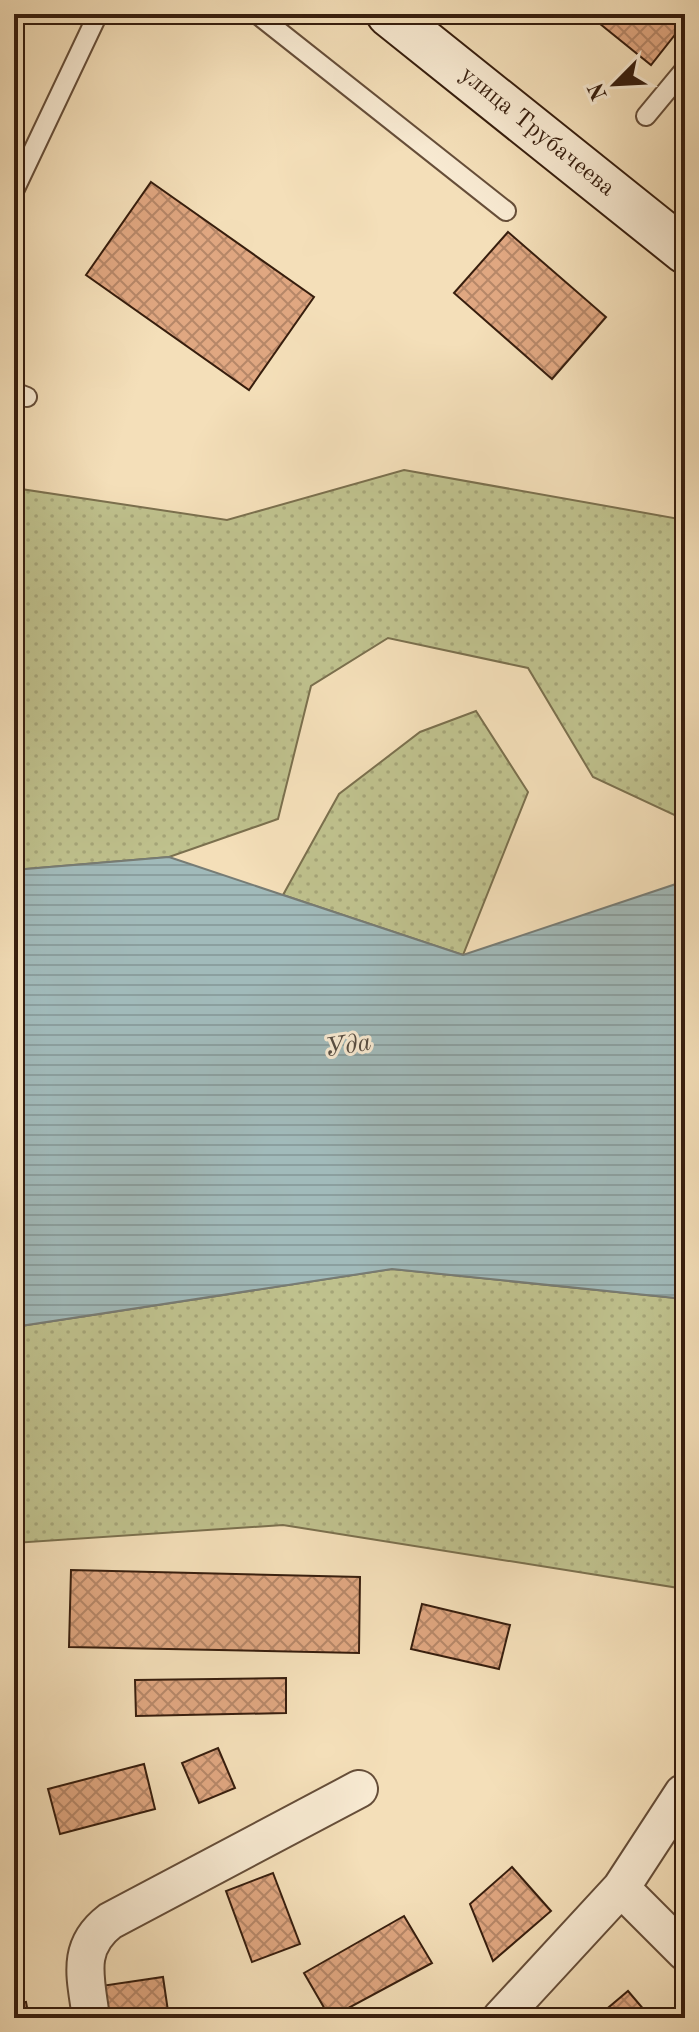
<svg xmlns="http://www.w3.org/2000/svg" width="699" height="2032" font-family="'Old Standard TT',serif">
	<defs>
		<pattern id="grass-dots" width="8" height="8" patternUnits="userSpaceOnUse" patternTransform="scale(2)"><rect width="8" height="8" fill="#bfc18d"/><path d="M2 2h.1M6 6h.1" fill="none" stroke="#a5a578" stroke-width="1.8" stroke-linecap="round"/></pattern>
		<pattern id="water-rules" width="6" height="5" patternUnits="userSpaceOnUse" patternTransform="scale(2)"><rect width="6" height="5" fill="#a1baba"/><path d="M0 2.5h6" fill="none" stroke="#8b9f9f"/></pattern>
		<pattern id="building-cross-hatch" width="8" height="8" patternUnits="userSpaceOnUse" patternTransform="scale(2)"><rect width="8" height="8" fill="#e0a781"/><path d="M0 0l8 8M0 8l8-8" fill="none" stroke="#b68768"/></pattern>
	</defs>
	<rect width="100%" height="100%" fill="#f4dfb9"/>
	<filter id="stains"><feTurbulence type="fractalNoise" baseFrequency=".0025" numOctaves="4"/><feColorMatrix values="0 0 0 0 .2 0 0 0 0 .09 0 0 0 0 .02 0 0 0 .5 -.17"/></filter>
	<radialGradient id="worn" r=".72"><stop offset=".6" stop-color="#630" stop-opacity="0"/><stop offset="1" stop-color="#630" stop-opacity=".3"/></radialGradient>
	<path fill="url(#grass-dots)" stroke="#7b704e" stroke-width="2" d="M404,470L685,520V820L593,777L528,668L388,638L311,686L278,819L169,857L14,870V488L227,520Z
		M476,711L528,792L463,955L283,895L339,794L420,732Z
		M392,1269L685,1299V1589L283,1525L14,1543V1327Z"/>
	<path fill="url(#water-rules)" stroke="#777c75" stroke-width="2" d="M169,857L463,955L685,881V1299L392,1269L14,1327V870Z"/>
	<path fill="url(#building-cross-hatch)" stroke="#371e0e" stroke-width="2" d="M685,14V22L651,65L589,15Z
		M151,182L314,297L249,390L86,275Z
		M508,232L606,317L552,379L454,293Z
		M71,1570L360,1577L359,1653L69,1647Z
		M422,1604L510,1625L499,1669L411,1649Z
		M286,1678V1713L136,1716L135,1680Z
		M218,1748L235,1788L199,1803L182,1763Z
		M144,1764L155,1809L60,1834L48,1789Z
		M512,1867L551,1911L493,1961L470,1904Z
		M273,1873L300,1944L252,1962L226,1891Z
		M404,1916L432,1963L330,2018L304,1973Z
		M163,1977L169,2018H106L101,1986Z
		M628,1991L651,2018H596Z
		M26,2002L29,2018H14V2004Z"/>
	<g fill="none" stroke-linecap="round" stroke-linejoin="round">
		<defs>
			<path id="service" d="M257,14L506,211
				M646,116L685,69
				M14,191L98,14
				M14,392L27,397"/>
			<path id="minor" d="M621,1888L685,1952
				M91,2018C86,1978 75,1948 110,1921L359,1789
				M501,2018L621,1888L683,1793"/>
			<path id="secondary" d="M389,14L685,251"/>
		</defs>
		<use href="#service" stroke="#664e39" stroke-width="22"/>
		<use href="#minor" stroke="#664e39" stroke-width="40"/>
		<use href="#secondary" stroke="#371e0e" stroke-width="48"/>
		<use href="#service" stroke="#f8ead2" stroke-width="18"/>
		<use href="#minor" stroke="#f8ead2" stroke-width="36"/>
		<use href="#secondary" stroke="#f8ead2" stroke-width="44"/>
	</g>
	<g text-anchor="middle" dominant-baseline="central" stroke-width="6" stroke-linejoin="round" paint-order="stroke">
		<g font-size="24" fill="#371e0e" stroke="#f8ead2">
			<text transform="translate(537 132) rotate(39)">улица Трубачеева</text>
		</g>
		<g font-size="26" font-style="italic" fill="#574d42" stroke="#f8ead2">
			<text transform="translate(348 1046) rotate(-9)">Уда</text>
		</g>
	</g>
	<rect width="699" height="2032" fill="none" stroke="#f4dfb9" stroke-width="48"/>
	<rect x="16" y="16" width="667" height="2000" fill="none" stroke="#371e0e" stroke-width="4"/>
	<rect x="24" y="24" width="651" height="1984" fill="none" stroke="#371e0e" stroke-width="2"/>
	<g transform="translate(615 84) rotate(246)" stroke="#f8ead2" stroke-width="6" paint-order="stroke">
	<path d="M0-6L14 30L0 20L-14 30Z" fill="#371e0e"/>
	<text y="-12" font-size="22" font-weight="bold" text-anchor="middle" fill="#371e0e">N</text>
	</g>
	<rect width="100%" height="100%" filter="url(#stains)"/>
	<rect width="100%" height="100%" fill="url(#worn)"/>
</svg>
